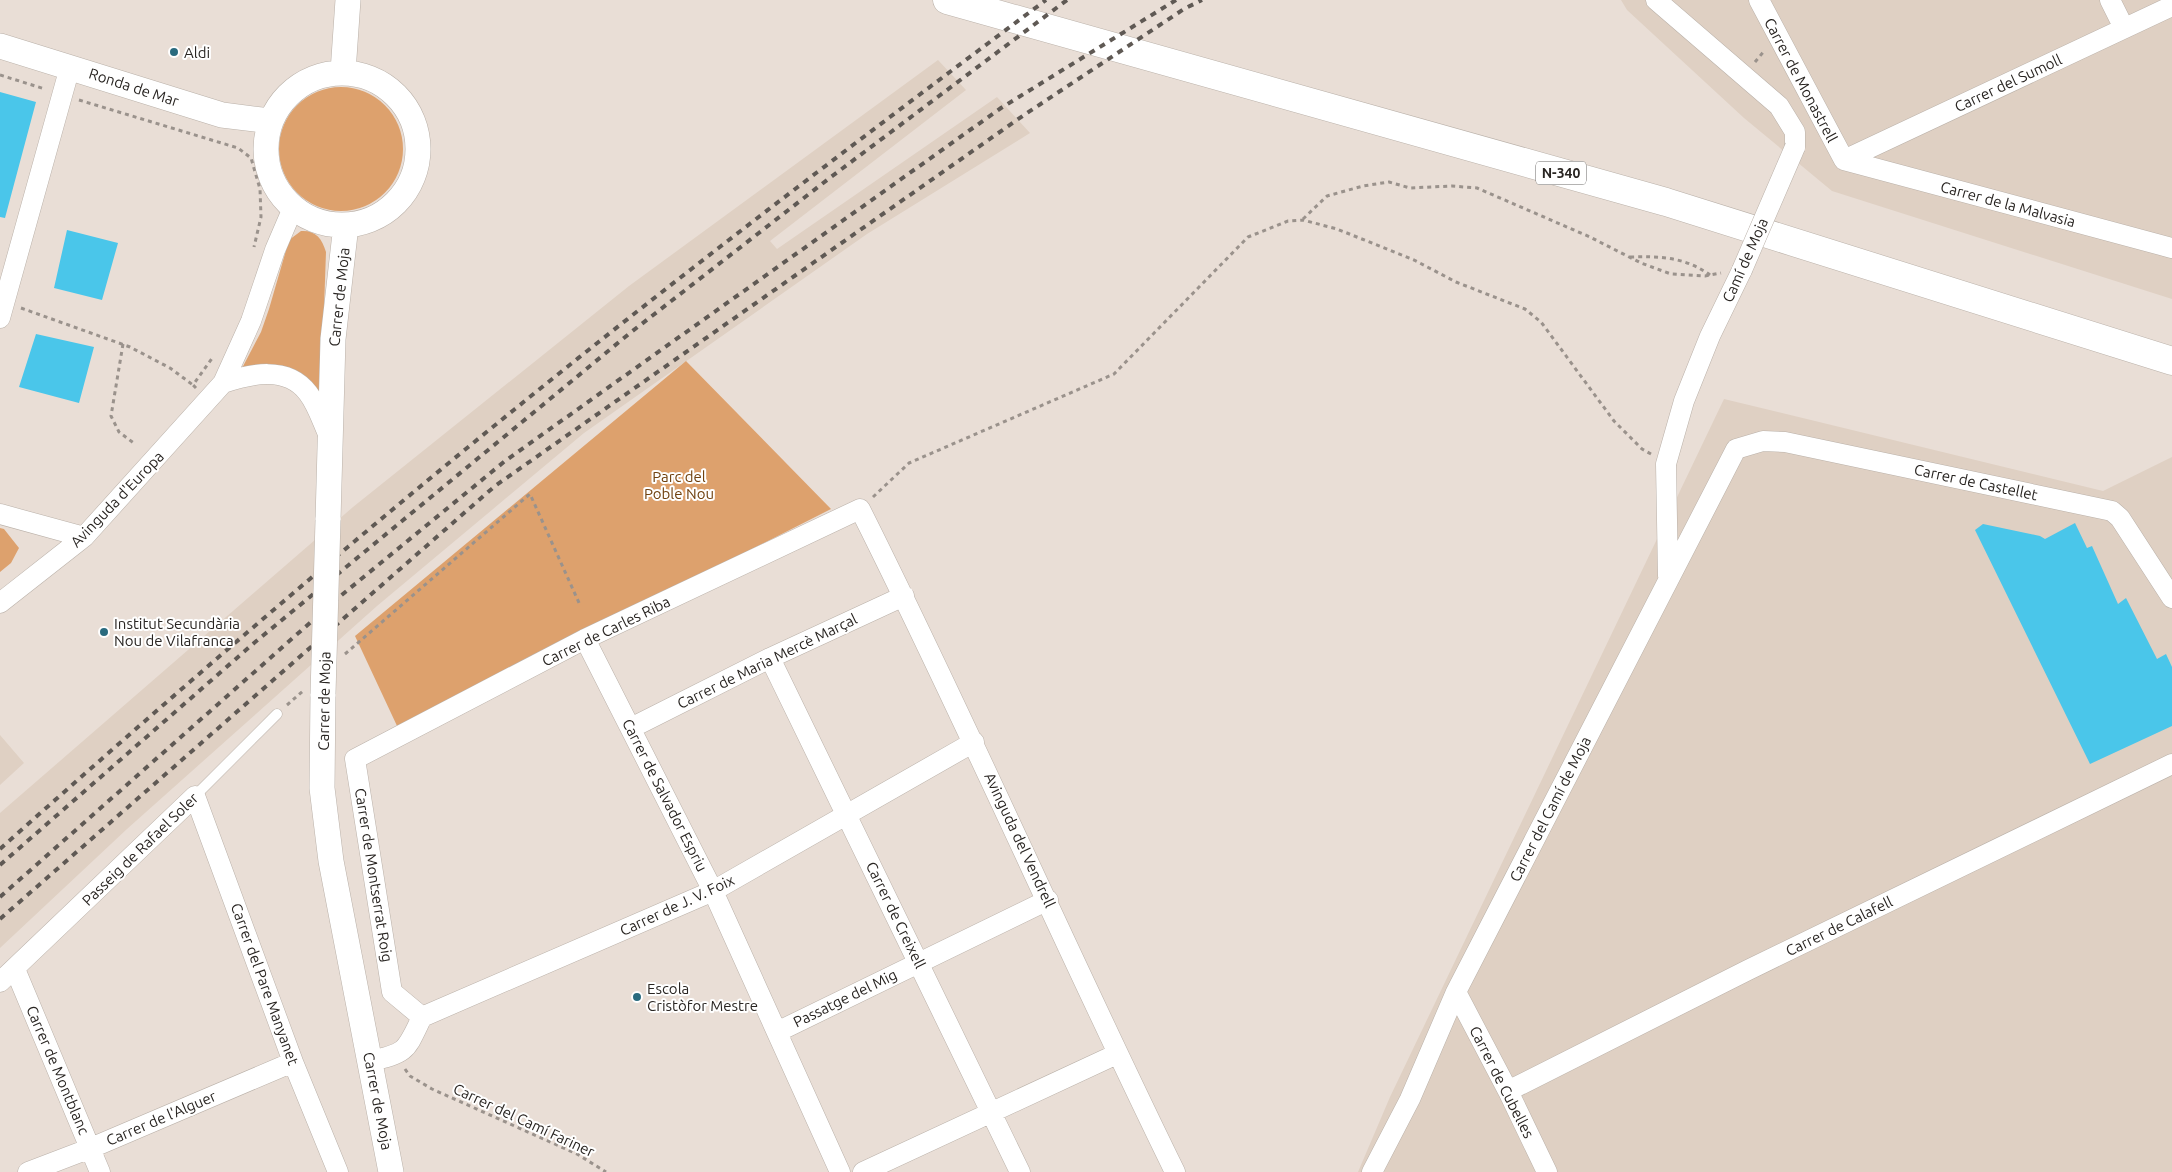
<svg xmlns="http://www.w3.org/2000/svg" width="2172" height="1172" font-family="Ubuntu,sans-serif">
	<rect width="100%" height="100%" fill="#e9ded6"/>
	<path fill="#dfd0c3" d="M1621,0H2172V299L1832,191L1744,118L1627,10Z
		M938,60L966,90L770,241L777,249L997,97L1030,133L867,234L584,433L377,606L127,829L0,948V813L353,507L629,286Z
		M1724,399L2103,491L2172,457V1172H1358L1390,1097Z
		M0,735L24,763L0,785Z"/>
	<path fill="#dda16d" d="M279 149a62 62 0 1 1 124 0a62 62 0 1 1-124 0Z
		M301,231C315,230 322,238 326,252L321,393L317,389L240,372L261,332L269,309L289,240Z
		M686,361L831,509L398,728L355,636Z
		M0,528L4,529L19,548L11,563L0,572Z"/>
	<path fill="#4ac6ea" d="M0,92L36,102L5,218L0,217Z
		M67,230L118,243L102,300L54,288Z
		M36,334L94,347L79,403L19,387Z
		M2075,523L2087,548L2092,546L2118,604L2126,598L2157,659L2166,654L2172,667V726L2090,764L1975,530L1983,524L2040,536L2045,539Z"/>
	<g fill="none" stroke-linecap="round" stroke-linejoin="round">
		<defs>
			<path id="service" d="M195,796L277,714"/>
			<path id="minor" d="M1656,0L1779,106L1795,132V147
				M1759,0L1844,160
				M2110,0L2124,28
				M1844,160L2172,6
				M1844,160L2172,248
				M0,318L70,67
				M223,383C250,374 287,365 308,393C318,406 323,424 330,438
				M0,514L84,537
				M1668,576L1666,464L1684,401L1710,336L1742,270
				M0,603L84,537L223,383L251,321L275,250L293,208
				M585,639L713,891L840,1172
				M770,658L1020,1172
				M631,728L770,658L904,596
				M974,742L713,891L422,1017L392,992L355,759L585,639L860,509C970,728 1067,952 1175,1172
				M15,969L100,1172
				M0,982L195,796L293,1062L338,1172
				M1456,992L1508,1091L1547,1172
				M777,1032L1048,900
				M370,1061C408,1053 406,1050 422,1017
				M1508,1091L1748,970L2172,764
				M28,1172L91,1148L293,1062
				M863,1172L1117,1054
				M1372,1172L1410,1099L1456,992L1736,449L1763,441L1785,442L2112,511L2120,518L2172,598"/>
			<path id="tertiary" d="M0,46L222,115L270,121
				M343,72L348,0
				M266 149a76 76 0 1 1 152 0a76 76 0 1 1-152 0Z
				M328,520L333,339L346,225
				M323,694L322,788L331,861L391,1172"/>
			<path id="trunk" d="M947,0L1666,202L2172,361"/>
		</defs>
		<use href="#service" stroke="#bab1a9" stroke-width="11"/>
		<use href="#minor" stroke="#bab1a9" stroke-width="21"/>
		<use href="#tertiary" stroke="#bab1a9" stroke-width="26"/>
		<use href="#trunk" stroke="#bab1a9" stroke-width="29"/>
		<path stroke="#9a928c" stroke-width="3" stroke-dasharray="4 4" stroke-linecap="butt" d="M1755,62L1765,50
			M0,75L45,89
			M79,100L238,148L251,158L260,189L261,217L254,247
			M1303,219L1327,196L1363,186L1389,182L1410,188L1452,186L1477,188L1590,237L1641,263L1671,274L1705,276L1721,273
			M1630,257C1660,256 1685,257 1710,275
			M21,308L130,347L170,368L193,385
			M123,344L111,416L119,432L135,444
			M196,388L193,385L213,357
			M873,497L909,463L1114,374L1248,237L1288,221L1303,220L1337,229L1414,260L1456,282L1525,309L1541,322L1614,421L1642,449L1651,454
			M345,654L530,494L580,605
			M287,705L303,691
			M405,1069L410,1076L432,1089L577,1154L606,1172"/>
		<use href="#service" stroke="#fff" stroke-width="10"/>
		<use href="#minor" stroke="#fff" stroke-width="20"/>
		<use href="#tertiary" stroke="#fff" stroke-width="25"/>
		<use href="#trunk" stroke="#fff" stroke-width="28"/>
		<path stroke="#5f5954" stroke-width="4" stroke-dasharray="6 6" stroke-linecap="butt" d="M0,849C167,700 336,554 510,413C685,271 865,135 1046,0
			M0,865L254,643L630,333L827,180L1067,0
			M0,897L338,598L505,461L1001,108L1176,0
			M0,919L495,486L1024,115L1184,9L1202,0"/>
		<defs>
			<path id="minor-bridge" d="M1742,270L1795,147"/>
			<path id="tertiary-bridge" d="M323,694L328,520"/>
		</defs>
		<use href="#minor-bridge" stroke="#bab1a9" stroke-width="21" stroke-linecap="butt"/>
		<use href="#tertiary-bridge" stroke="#bab1a9" stroke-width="26" stroke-linecap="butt"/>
		<use href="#minor-bridge" stroke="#fff" stroke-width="20"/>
		<use href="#tertiary-bridge" stroke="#fff" stroke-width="25"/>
	</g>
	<g fill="#296a7e" stroke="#fff" stroke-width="2">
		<circle cx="174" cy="52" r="5"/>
		<circle cx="104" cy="632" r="5"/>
		<circle cx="637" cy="997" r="5"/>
	</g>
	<g text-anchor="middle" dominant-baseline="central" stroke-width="4" stroke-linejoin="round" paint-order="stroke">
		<rect fill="#fff" stroke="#696664" stroke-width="1" x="1536" y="161.5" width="50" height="23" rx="4"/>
		<g font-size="14" font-weight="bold" fill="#292522">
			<text x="1561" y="173">N-340</text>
		</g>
		<g font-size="15" fill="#292522" stroke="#fff" text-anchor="start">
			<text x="184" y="52">Aldi</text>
			<text x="114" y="623">Institut Secundària<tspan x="114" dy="17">Nou de Vilafranca</tspan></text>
			<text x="647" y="988">Escola<tspan x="647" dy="17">Cristòfor Mestre</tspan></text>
		</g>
		<g font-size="15" fill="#292522" stroke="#fff">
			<text transform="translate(1801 80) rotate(62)">Carrer de Monastrell</text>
			<text transform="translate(2008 83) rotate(-25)">Carrer del Sumoll</text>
			<text transform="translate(134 87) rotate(18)">Ronda de Mar</text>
			<text transform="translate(2008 204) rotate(15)">Carrer de la Malvasia</text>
			<text transform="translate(1745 260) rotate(-66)">Camí de Moja</text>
			<text transform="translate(339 297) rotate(-84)">Carrer de Moja</text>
			<text transform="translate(1976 482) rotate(12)">Carrer de Castellet</text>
			<text transform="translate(117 499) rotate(-46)">Avinguda d'Europa</text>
			<text transform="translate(606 631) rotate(-26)">Carrer de Carles Riba</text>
			<text transform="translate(767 661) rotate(-26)">Carrer de Maria Mercè Marçal</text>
			<text transform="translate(324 701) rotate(-89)">Carrer de Moja</text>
			<text transform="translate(665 795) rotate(63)">Carrer de Salvador Espriu</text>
			<text transform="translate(1550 809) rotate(-63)">Carrer del Camí de Moja</text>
			<text transform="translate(1020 840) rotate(65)">Avinguda del Vendrell</text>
			<text transform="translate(140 849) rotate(-44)">Passeig de Rafael Soler</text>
			<text transform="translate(374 875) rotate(81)">Carrer de Montserrat Roig</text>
			<text transform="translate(677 905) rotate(-25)">Carrer de J. V. Foix</text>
			<text transform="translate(896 915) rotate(64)">Carrer de Creixell</text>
			<text transform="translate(1839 926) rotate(-26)">Carrer de Calafell</text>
			<text transform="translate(265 984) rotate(70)">Carrer del Pare Manyanet</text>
			<text transform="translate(845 998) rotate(-26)">Passatge del Mig</text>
			<text transform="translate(58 1070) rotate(67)">Carrer de Montblanc</text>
			<text transform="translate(1502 1082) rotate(63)">Carrer de Cubelles</text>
			<text transform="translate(378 1101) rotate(79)">Carrer de Moja</text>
			<text transform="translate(161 1118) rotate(-23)">Carrer de l'Alguer</text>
			<text transform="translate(524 1120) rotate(25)">Carrer del Camí Fariner</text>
		</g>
		<g font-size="15" fill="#70410f" stroke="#fff">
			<text x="679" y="476">Parc del<tspan x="679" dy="17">Poble Nou</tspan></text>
		</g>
	</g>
</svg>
